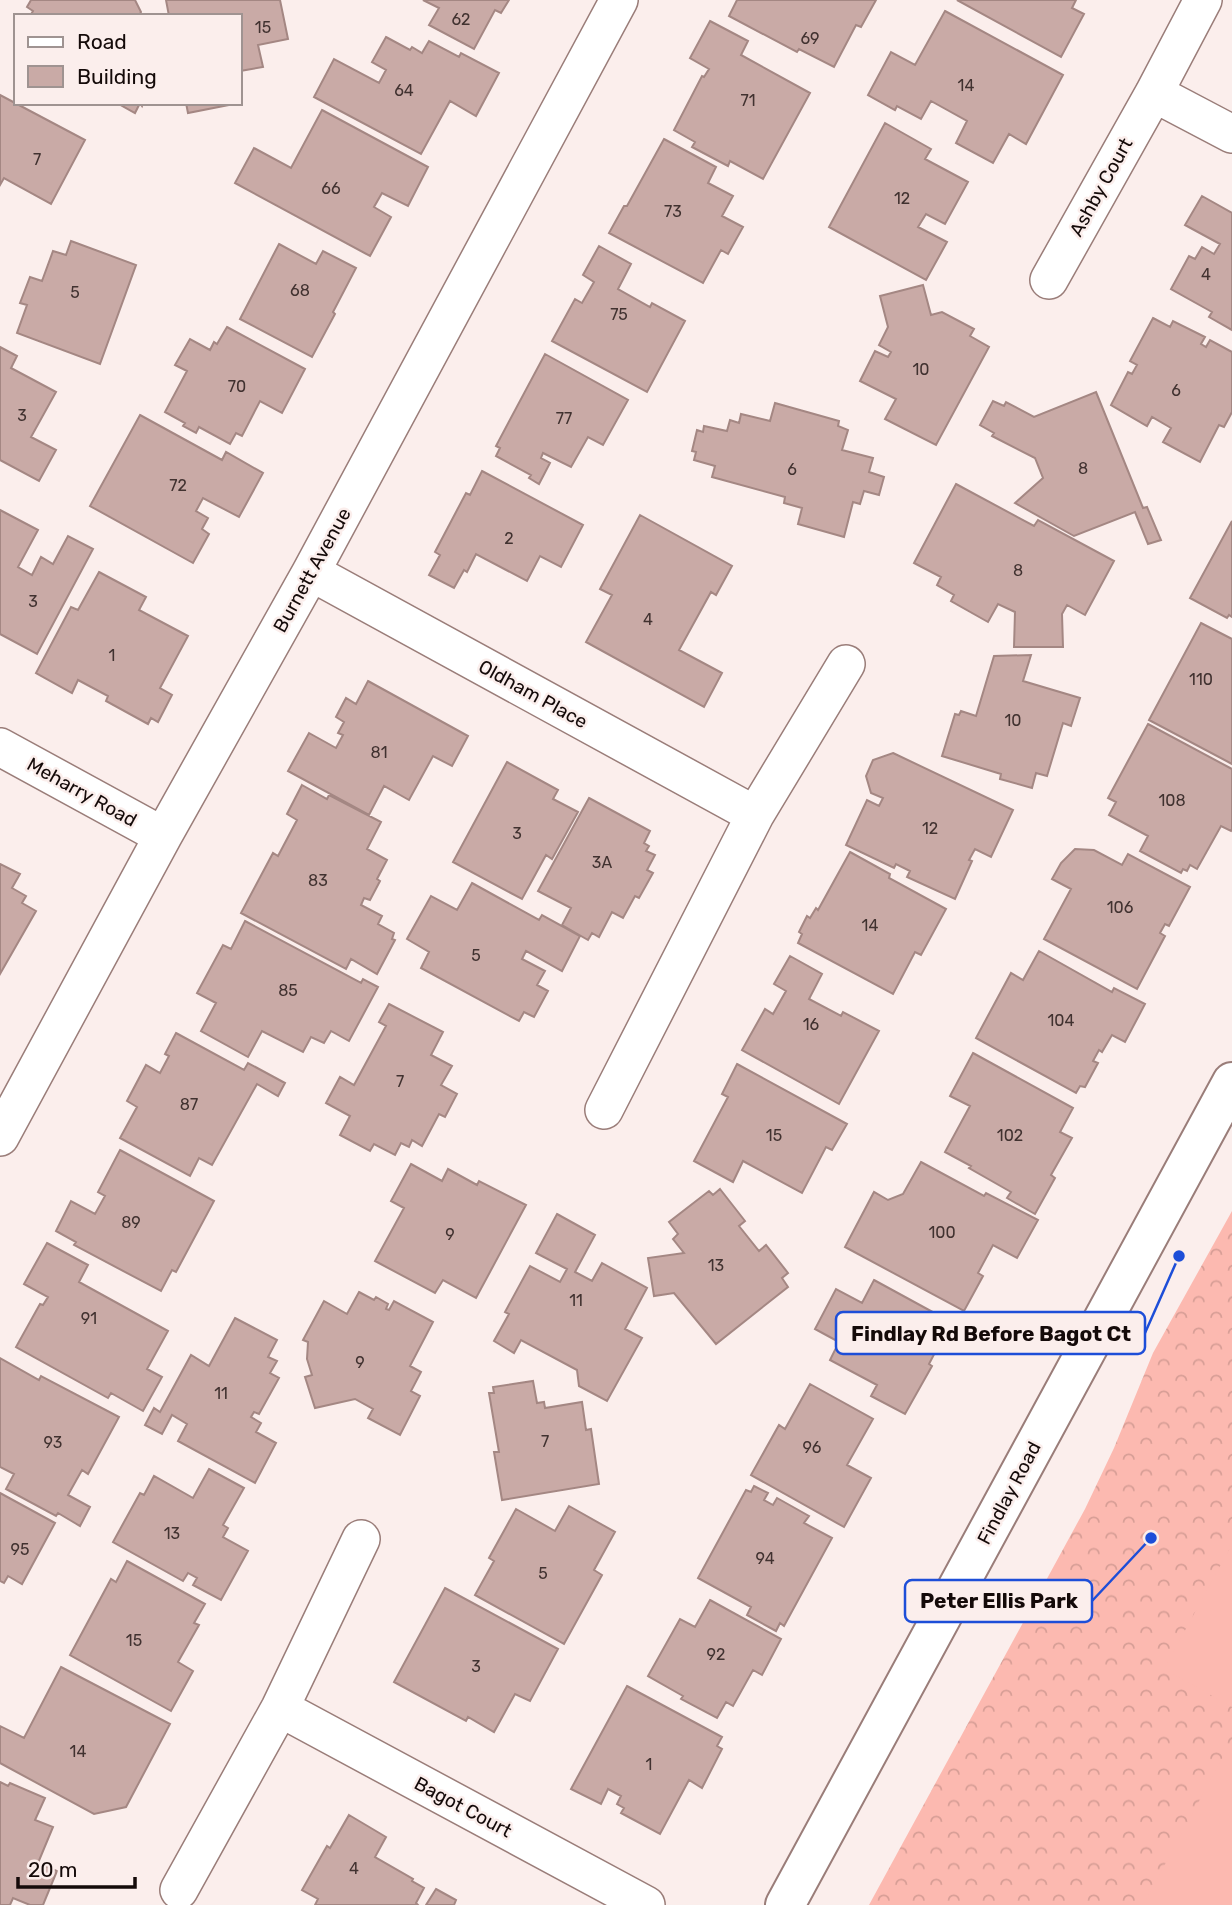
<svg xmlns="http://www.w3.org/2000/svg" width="1232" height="1905" font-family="Rubik,sans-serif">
	<defs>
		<pattern id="forest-crowns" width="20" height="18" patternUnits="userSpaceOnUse" patternTransform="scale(1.75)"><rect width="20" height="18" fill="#fcb9b0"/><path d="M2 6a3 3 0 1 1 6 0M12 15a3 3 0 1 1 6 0" fill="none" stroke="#d79e96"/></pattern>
	</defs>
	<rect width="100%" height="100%" fill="#fbeeec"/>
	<path fill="url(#forest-crowns)" d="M1232,1211V1905H869L1085,1509L1114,1448L1153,1353Z"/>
	<path fill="#fcb9b0" d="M1232,1544V1707L1164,1669Z
		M1232,1740V1905H1143Z"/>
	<path fill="#c9aaa6" stroke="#a48783" stroke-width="2" d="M31,0H135L141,12L139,16H30L33,11L27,7Z
		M166,0H280L288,39L258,45L263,67L240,71V16H169Z
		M423,0H509L501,13L495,10L474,49L429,25L439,8Z
		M737,0H876L861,27L856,25L834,67L799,49L797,52L729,16Z
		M957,0H1076L1072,8L1084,14L1061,57Z
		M945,11L1063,75L1026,144L1009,134L993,163L956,143L967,121L931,101L921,119L897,106L895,110L868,95L891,52L915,65Z
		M710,21L748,41L741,55L810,93L763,179L730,161L728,166L692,147L695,142L674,130L702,76L704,77L709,69L690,58Z
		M386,37L410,50L412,47L422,53L429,41L459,57L461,53L499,73L476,116L450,101L421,154L314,97L334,59L379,83L386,70L372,62Z
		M0,95L85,140L51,204L4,178L0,185Z
		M117,103H143L142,106L140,103L135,113Z
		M186,103H239L188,113Z
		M322,110L428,167L408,206L382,193L374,207L391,217L370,256L235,183L254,148L291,168Z
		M885,123L931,149L925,159L968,182L945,224L926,214L918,227L947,242L926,280L829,227Z
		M664,139L716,167L708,183L733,196L722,216L743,227L728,254L721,250L703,283L609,233L624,206H627Z
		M1202,196L1232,213V330L1209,317L1212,312L1171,289L1189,256L1195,259L1202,247L1214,254L1220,244L1185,225Z
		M71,241L136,265L100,364L17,333L27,305L20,303L30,277L42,281L53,251L66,255Z
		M279,244L316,264L323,251L356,268L333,312L335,314L312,357L240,319Z
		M599,246L631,264L618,289L650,307L652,303L685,321L647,392L552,341L575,299L582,303L594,282L583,275Z
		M923,285L931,315L942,312L974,329L970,336L989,347L936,445L885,419L896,399L860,381L875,351L888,357L891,352L879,345L888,327L880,296Z
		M1153,318L1170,327L1173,321L1205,337L1201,344L1206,347L1210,340L1232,352V412L1224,427L1219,425L1200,462L1163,442L1171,428L1152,417L1147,426L1111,405L1128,372L1132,374L1137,365L1130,361Z
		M227,327L305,369L282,413L260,401L242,436L236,433L230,444L199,427L196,433L183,426L185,423L165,412L187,371L175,365L190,339L210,350L214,342L217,344Z
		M0,347L17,356L11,368L56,392L31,437L56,450L39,481L0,460Z
		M545,354L628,400L603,445L588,437L571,467L543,453L541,458L550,463L539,484L529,478L531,475L496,456L500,448L496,446Z
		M1096,392L1143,508L1147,507L1161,540L1148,544L1135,512L1074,536L1015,503L1043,478L1035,458L992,436L994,433L980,425L993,401L1004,406L1006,402L1034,417Z
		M775,403L839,421L838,426L848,430L842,450L873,458L869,472L884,477L879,495L864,491L860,504L853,502L844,537L798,524L802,508L784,503L785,497L712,477L715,466L694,460L696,452L692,451L697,430L703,432L704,426L727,431L730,420L739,423L741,414L770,421Z
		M140,415L222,460L226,452L263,473L239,517L203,498L196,511L208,518L202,529L209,534L193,563L90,506Z
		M482,471L583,525L561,567L540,556L527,581L476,554L467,572L464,570L454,588L429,575L440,555L435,552L466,493L470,495Z
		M956,484L1034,526L1038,520L1114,561L1085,615L1067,605L1062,614L1063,647H1014L1015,612L998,604L988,622L951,601L954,595L937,585L941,577L914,563Z
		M0,510L38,530L18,567L32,575L41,557L53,564L68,536L93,549L37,654L0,634Z
		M640,515L732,566L716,595L711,592L679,650L722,673L704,707L586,642L612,595L600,589Z
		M1232,521V617L1229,615L1227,618L1190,598Z
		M99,572L146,597L139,610L188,636L160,688L172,695L158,722L151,718L148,724L106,701L108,696L78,680L72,693L36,673L71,607L78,610Z
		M1201,623L1232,639V764L1149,720Z
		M1031,655L1023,681L1080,698L1071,726L1063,723L1047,776L1036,773L1032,788L1000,779L1001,774L942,756L955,714L959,715L961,711L976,716L994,656Z
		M368,681L468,736L452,766L433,756L409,800L384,786L369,815L288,771L309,733L336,748L343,735L338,733L344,722L336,717L346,698L356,704Z
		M1148,724L1232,769V829L1231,831L1221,826L1197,869L1190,865L1187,871L1183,869L1181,873L1140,851L1148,836L1109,815L1116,802L1108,798Z
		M893,753L1013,810L991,857L975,849L969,860L972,861L955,899L907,877L910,871L896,864L894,868L846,845L867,800L879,806L883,798L871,793L866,776L873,760Z
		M507,762L558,790L553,799L578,812L552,859L546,855L522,899L453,862Z
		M302,785L327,799L329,795L381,822L367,849L387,860L377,879L380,881L370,900L364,898L361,905L382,916L378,924L394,933L392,939L395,940L377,974L351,959L346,969L241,913L273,853L278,856L297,820L287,814Z
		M589,798L650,831L644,843L649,846L646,851L655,855L647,870L653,873L639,898L635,896L623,918L612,912L599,937L592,933L588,940L562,925L571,908L538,891Z
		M1075,849L1094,850L1122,865L1128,854L1190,887L1169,926L1165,924L1160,933L1165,936L1137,989L1044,939L1071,889L1052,879L1061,863Z
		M850,852L890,874L889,878L946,909L921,955L915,952L893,994L798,943L802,934L799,932L807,916L810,918L816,908L818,910Z
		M0,864L20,874L12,888L26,896L22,903L36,911L0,974Z
		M472,883L539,920L542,915L580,936L562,971L526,951L522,959L545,971L537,985L548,991L534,1017L524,1012L519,1021L421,968L429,952L407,939L431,896L457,910Z
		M245,921L361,983L363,979L378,987L349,1041L331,1031L324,1043L311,1037L303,1052L262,1031L248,1057L201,1031L216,1003L197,993L223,945L231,949Z
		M1039,951L1112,992L1114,988L1145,1004L1125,1042L1112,1035L1102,1052L1099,1050L1093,1061L1098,1063L1085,1087L1080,1086L1076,1093L976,1038L1011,973L1023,980Z
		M790,956L822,974L809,999L841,1016L843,1012L879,1031L839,1104L742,1050L765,1009L773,1014L786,991L774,984Z
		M389,1004L443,1032L431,1055L452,1066L441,1085L457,1094L445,1117L439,1114L422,1146L412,1140L409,1147L401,1143L395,1155L374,1144L370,1151L340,1135L350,1116L326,1103L340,1077L354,1085L386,1026L379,1022Z
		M176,1033L244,1070L248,1063L285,1083L278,1096L257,1084L212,1165L199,1158L190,1176L120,1138L137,1107L127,1101L146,1065L160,1073L169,1056L165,1054Z
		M973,1053L1073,1108L1060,1132L1072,1138L1051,1175L1055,1178L1035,1214L1007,1198L1011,1192L969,1168L971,1166L945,1152L970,1106L950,1096Z
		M737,1064L847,1124L832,1150L826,1147L802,1193L743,1161L733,1182L694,1161L728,1097L722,1094Z
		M120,1150L214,1201L176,1272L172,1270L161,1291L74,1245L76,1242L56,1231L71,1201L95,1214L105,1196L98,1192Z
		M921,1162L984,1196L986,1193L1038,1220L1017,1258L993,1245L978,1273L983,1276L964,1311L845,1247L874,1192L888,1200L903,1194Z
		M411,1164L442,1181L448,1169L477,1185L479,1181L526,1205L476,1298L443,1280L435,1293L375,1261L404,1208L391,1201Z
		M720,1189L745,1221L739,1226L759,1251L766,1245L788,1273L782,1278L788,1287L716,1344L674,1293L654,1296L648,1258L684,1253L673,1239L678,1234L669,1222L709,1191L713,1195Z
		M557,1214L595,1235L575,1272L592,1281L602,1263L647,1288L625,1329L642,1338L607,1401L579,1386L577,1370L521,1340L514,1353L494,1341L509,1314L505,1312L530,1266L560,1282L567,1269L536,1253Z
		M47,1243L88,1265L79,1282L168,1331L147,1369L162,1377L143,1411L111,1393L108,1398L16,1347L40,1304L43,1305L48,1297L24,1284Z
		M874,1280L951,1322L929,1364L932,1366L905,1414L871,1396L877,1385L830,1360L839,1342L815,1329L836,1289L862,1303Z
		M359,1292L374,1300L376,1297L388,1304L386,1309L389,1310L394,1301L433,1322L410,1366L421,1372L411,1391L420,1396L400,1435L368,1418L373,1409L355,1399L315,1408L305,1377L312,1375L307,1359L308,1342L303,1340L324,1301L347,1314Z
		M235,1318L277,1340L268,1357L277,1361L270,1373L279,1378L259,1414L254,1412L251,1417L261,1423L256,1432L276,1443L255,1483L178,1441L187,1424L172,1415L162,1434L145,1425L154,1408L160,1412L191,1355L209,1366Z
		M0,1358L39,1380L41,1376L119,1417L88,1474L82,1470L68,1495L90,1507L80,1526L58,1513L56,1516L6,1489L14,1474L0,1467Z
		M533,1381L537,1403L544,1402L545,1408L582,1402L586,1430L591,1429L599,1484L502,1500L494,1452H499L489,1393H494L493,1387Z
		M810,1384L873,1419L847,1465L871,1478L844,1527L751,1475L779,1425L785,1429Z
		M209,1469L244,1488L223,1525L228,1528L223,1537L248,1551L221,1600L193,1585L197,1578L188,1573L183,1581L113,1542L140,1493L144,1495L154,1476L193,1498Z
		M754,1486L768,1493L764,1500L773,1505L777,1498L809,1516L804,1523L832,1538L784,1626L780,1623L776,1631L747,1615L751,1607L698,1578L746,1490L751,1492Z
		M0,1493L55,1523L22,1584L8,1576L4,1583L0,1581Z
		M569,1506L615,1532L594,1570L602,1575L564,1644L475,1595L494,1561L489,1558L516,1509L555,1531Z
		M127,1561L205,1604L194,1623L199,1625L178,1662L193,1671L171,1711L70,1655L111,1579L116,1582Z
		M445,1588L558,1649L530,1701L515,1694L494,1732L468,1717L466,1721L394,1682Z
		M710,1600L781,1639L762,1675L753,1670L733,1706L726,1702L717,1718L681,1699L683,1696L648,1676L680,1619L695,1627Z
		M61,1667L170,1724L126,1807L94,1814L0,1763V1726L24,1738Z
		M627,1686L722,1737L717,1746L722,1749L702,1788L689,1780L660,1834L621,1813L624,1808L617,1804L621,1796L608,1789L601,1804L571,1789Z
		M0,1782L8,1786L10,1783L45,1798L35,1820L53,1827L38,1863L57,1871L43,1905H30L13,1898L10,1905H0Z
		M349,1815L386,1837L375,1857L413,1879L412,1881L424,1888L416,1903L418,1905H315L318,1899L302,1890L327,1846L330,1848Z
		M436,1889L456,1900L454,1905H426Z"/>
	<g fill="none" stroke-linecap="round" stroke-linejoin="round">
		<defs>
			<path id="street" d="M1154,93L1232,134
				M1049,280L1154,93L1203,0
				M311,572L755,815
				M0,747L163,836
				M604,1110L755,815L846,664
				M0,1137L163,836L311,572L619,0
				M280,1708L646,1905
				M179,1890L280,1708L361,1539"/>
			<path id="secondary" d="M785,1905L1232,1082"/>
		</defs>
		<use href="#street" stroke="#9a7d79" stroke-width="40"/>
		<use href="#secondary" stroke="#9a7d79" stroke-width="42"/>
		<use href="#street" stroke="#fff" stroke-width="37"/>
		<use href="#secondary" stroke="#fff" stroke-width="38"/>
	</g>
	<g text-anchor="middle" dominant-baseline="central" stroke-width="5" stroke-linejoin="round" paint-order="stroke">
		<g font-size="16" fill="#413230">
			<text x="461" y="19">62</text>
			<text x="263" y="27">15</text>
			<text x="810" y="38">69</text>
			<text x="966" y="85">14</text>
			<text x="404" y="90">64</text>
			<text x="748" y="100">71</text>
			<text x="37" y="159">7</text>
			<text x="331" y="188">66</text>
			<text x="902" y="198">12</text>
			<text x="673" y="211">73</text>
			<text x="1206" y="274">4</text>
			<text x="300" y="290">68</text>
			<text x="75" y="292">5</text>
			<text x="619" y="314">75</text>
			<text x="921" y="369">10</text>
			<text x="237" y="386">70</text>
			<text x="1176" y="390">6</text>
			<text x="22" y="415">3</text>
			<text x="564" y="418">77</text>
			<text x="1083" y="468">8</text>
			<text x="792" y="469">6</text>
			<text x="178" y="485">72</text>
			<text x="509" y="538">2</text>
			<text x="1018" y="570">8</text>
			<text x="33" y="601">3</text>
			<text x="648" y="619">4</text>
			<text x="112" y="655">1</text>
			<text x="1201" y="679">110</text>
			<text x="1013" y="720">10</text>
			<text x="379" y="752">81</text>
			<text x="1172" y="800">108</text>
			<text x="930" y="828">12</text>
			<text x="517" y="833">3</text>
			<text x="602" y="862">3A</text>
			<text x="318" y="880">83</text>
			<text x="1120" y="907">106</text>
			<text x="870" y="925">14</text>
			<text x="476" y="955">5</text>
			<text x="288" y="990">85</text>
			<text x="1061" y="1020">104</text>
			<text x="811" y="1024">16</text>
			<text x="400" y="1081">7</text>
			<text x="189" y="1104">87</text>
			<text x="774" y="1135">15</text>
			<text x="1010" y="1135">102</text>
			<text x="131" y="1222">89</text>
			<text x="942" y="1232">100</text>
			<text x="450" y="1234">9</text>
			<text x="716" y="1265">13</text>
			<text x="576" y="1300">11</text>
			<text x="89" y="1318">91</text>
			<text x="360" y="1362">9</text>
			<text x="221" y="1393">11</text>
			<text x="545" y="1441">7</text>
			<text x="53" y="1442">93</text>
			<text x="812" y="1447">96</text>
			<text x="172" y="1533">13</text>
			<text x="20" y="1549">95</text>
			<text x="765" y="1558">94</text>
			<text x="543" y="1573">5</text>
			<text x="134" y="1640">15</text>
			<text x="716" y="1654">92</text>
			<text x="476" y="1666">3</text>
			<text x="78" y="1751">14</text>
			<text x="649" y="1764">1</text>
			<text x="354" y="1868">4</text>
		</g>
		<g font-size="19" fill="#140a09" stroke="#fbeeec">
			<text transform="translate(1101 187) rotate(-61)">Ashby Court</text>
			<text transform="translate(312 570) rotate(-61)">Burnett Avenue</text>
			<text transform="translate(533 694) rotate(29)">Oldham Place</text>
			<text transform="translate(82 792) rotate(29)">Meharry Road</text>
			<text transform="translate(1009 1493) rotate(-62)">Findlay Road</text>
			<text transform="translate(463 1807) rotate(28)">Bagot Court</text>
		</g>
	</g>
	<path fill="none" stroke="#1d4ed8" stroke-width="2.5" d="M1179 1256L1145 1333M1151 1538L1092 1601"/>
	<g fill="#1d4ed8" stroke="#fbeeec" stroke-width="2.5">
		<circle cx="1179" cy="1256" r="7"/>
		<circle cx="1151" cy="1538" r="7"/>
	</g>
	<g fill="#fbeeec" stroke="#1d4ed8" stroke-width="2.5">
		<rect x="836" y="1312" width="309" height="42" rx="7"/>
		<rect x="905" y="1580" width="187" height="42" rx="7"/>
	</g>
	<g font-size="21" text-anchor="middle" font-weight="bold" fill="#140a09">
		<text x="991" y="1341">Findlay Rd Before Bagot Ct</text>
		<text x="999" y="1608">Peter Ellis Park</text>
	</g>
	<rect x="14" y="14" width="228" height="91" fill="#fbeeec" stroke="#9f9391" stroke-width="2"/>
	<rect x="28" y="37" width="35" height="10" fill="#ffffff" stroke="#9f9391" stroke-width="2"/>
	<text x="77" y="49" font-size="21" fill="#140a09">Road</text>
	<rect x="28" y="66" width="35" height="21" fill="#c9aaa6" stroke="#9f9391" stroke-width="2"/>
	<text x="77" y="84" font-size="21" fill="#140a09">Building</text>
	<path d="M18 1877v10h117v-10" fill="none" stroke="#140a09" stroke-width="3.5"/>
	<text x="28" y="1877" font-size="21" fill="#140a09" stroke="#fbeeec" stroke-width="5" paint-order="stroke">20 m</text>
</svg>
